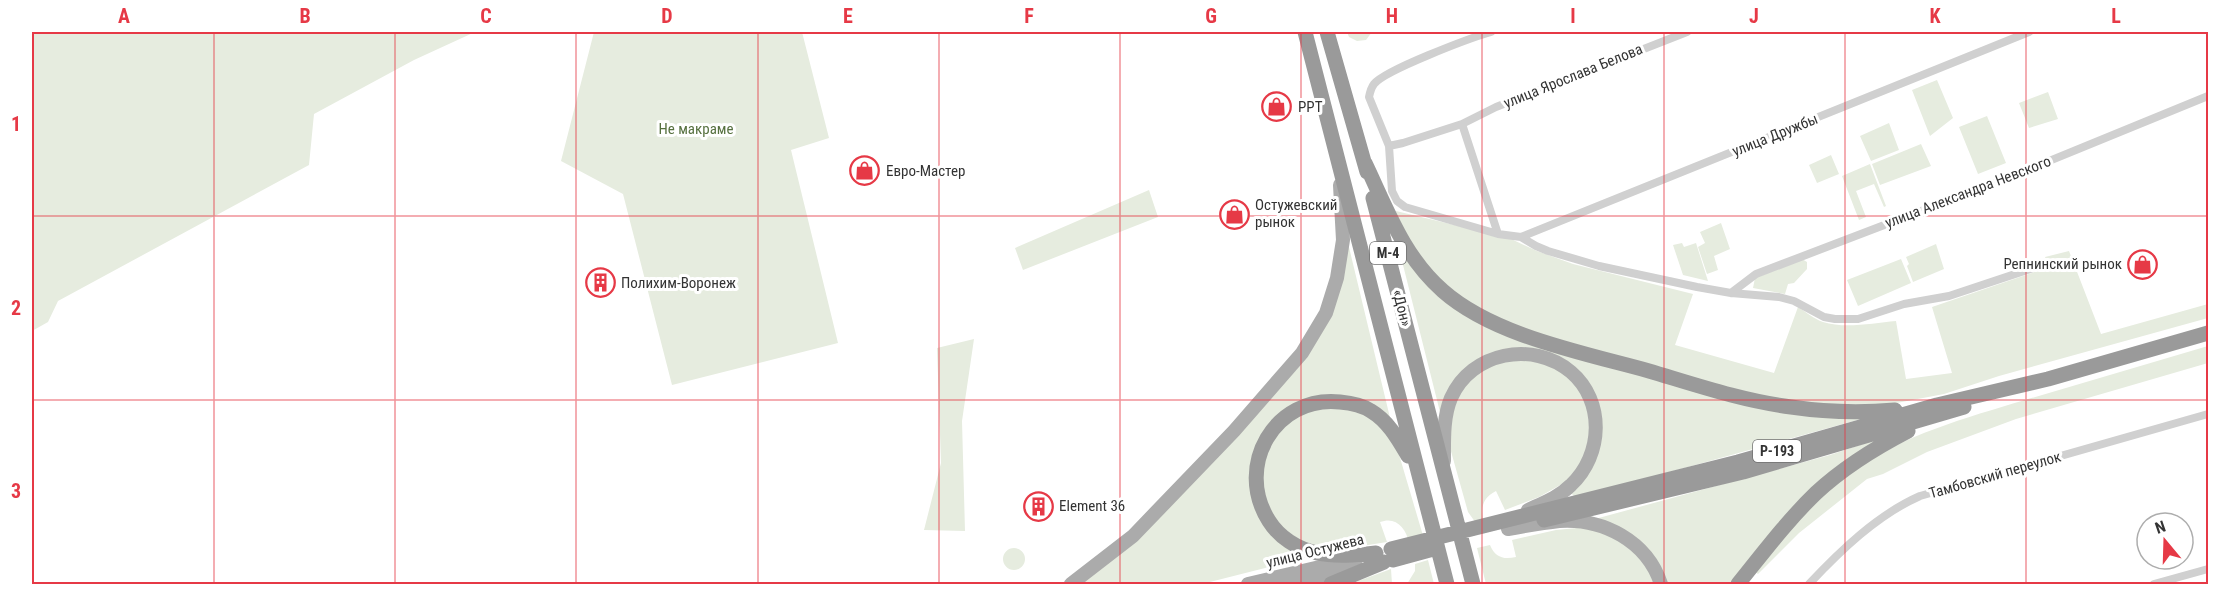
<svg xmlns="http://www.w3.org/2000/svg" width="2240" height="616" font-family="'Roboto Condensed',sans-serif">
	<rect width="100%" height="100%" fill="#fff"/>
	<path fill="#e6ecdf" d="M32,32H475L414,60L314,114L309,165L58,301L48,322L32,331Z
		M594,32H802L829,138L791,150L838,343L672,385L623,194L561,161Z
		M1347,32H1372L1366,40L1357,41L1349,37Z
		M1937,80L1953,118L1930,136L1912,90Z
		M2048,92L2058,119L2029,128L2019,103Z
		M1987,116L2006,163L1978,174L1959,127Z
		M1889,123L1899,150L1871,161L1860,136Z
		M1921,144L1931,166L1880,185L1872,164Z
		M1831,155L1839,174L1817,183L1809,165Z
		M1870,164L1886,206L1884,207L1874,184L1856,191L1866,217L1859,220L1842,176Z
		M1149,190L1158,217L1023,270L1015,248Z
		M1396,211L1509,238L1537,251L1573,264L1693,294L1675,345L1774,373L1798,307C1806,312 1814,319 1823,322C1845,329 1873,323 1896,321L1906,379L1952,373L1932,307L2049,267L2045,257L2069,251L2101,334L2208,304V318L1999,376L1944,394L1886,405L1868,417L1576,498L1562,484L1539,497L1505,510L1496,491C1481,499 1481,508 1484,524L1478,526L1468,512L1440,412L1401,257Z
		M1721,223L1730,249L1714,256L1718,270L1707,274L1698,247L1705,243L1700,232Z
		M1348,243L1398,451L1424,539L1409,543C1406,528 1396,516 1380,522L1387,542L1337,550L1202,584H1079L1297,369Z
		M1682,243L1684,247L1696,243L1708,281L1683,275L1673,245Z
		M1936,244L1944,269L1913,282L1907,266L1909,264L1906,257Z
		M1802,259L1807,262V269L1794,283L1788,284L1785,294L1753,288L1755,278Z
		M1901,259L1911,283L1858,306L1847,280Z
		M974,339L962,421L965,531L924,530L941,463L937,348Z
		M2208,346V363L2016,419L1927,452L1883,474L1867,479L1799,533L1758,574L1754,571C1779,540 1820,492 1852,470C1904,435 1965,418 2025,400C2086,382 2147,364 2208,346Z
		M1875,440L1876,442L1731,584H1486L1477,548L1490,545C1495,557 1503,560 1516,557L1512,540L1556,530L1577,528L1595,519L1830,455Z
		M1003 559a11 11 0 1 1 22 0a11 11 0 1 1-22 0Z
		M1428,560L1434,584H1407L1415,571V564Z
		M1391,569L1392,584H1350Z"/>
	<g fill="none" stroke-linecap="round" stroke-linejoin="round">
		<path stroke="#d0d0d0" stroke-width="8" d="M1491,32C1470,38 1385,70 1374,84C1371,88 1370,92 1369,97L1389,146L1403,143L1462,124L1496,107L1687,32
			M1462,124L1498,234
			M1389,146L1392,191L1397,201L1405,207L1498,234L1521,237L1536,246L1548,251L1599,266L1697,287L1731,293L1779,297L1794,301L1824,317L1835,319H1858L1904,304L1949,296L2045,264
			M1521,237L2029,32
			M1731,293L1756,274L2010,177L2208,96
			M1809,584C1840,551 1877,515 1920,496L2208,414
			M2154,584L2208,569"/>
		<path stroke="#ababab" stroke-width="14" d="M1444,461C1444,440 1443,417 1451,398C1471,352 1533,340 1571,372C1605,401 1603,455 1571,485C1559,497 1543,503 1528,510
			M1508,529C1525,526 1542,523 1559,521C1603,518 1647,541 1661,584
			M1071,584L1133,536L1234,431L1302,353L1326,313L1337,278L1343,240L1340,185
			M1248,584L1354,559
			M1290,584L1358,568"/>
		<path stroke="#9a9a9a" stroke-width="15" d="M1305,32L1447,584
			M1327,32L1367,172
			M1365,163C1387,209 1403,256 1443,291C1494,336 1584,353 1649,371C1696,385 1743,401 1791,407C1825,412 1860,413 1895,410
			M1373,198L1473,584
			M1544,520L1743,472L1964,407
			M1391,549L1738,462L1937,405L2048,379L2208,333
			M1376,553C1356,555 1336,557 1317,553C1297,549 1279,537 1269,521C1234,466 1275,395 1340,402C1351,403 1362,405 1371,411C1388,421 1398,439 1408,456
			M1393,560L1437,548
			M1331,584L1384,562
			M1738,584C1763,553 1787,521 1816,493C1843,468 1875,448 1908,431"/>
	</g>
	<path fill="none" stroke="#e63946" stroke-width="1.5" stroke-opacity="0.55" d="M214,32V584M395,32V584M576,32V584M758,32V584M939,32V584M1120,32V584M1301,32V584M1482,32V584M1664,32V584M1845,32V584M2026,32V584M32,216H2208M32,400H2208"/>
	<defs>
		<symbol id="shop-ring" viewBox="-11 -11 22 22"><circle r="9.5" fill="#fff" stroke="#e63946" stroke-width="1.5"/><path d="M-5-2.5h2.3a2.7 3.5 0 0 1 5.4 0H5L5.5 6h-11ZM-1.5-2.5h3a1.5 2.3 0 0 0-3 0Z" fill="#e63946"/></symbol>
		<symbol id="building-ring" viewBox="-11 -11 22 22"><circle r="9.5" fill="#fff" stroke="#e63946" stroke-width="1.5"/><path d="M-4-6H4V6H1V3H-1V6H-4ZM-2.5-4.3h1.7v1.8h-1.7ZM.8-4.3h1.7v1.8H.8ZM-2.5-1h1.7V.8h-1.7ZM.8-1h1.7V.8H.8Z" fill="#e63946"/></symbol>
	</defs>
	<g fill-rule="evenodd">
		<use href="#shop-ring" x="1260" y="90" width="33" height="33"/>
		<use href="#shop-ring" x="848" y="154" width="33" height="33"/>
		<use href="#shop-ring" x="1218" y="198" width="33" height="33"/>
		<use href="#shop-ring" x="2126" y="248" width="33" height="33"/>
		<use href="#building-ring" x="584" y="266" width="33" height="33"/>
		<use href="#building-ring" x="1022" y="490" width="33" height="33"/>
	</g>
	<g text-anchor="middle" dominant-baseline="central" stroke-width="6" stroke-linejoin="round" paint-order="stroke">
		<g fill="#fff" stroke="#707070" stroke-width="1.5">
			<rect x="1370" y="242" width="36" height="22" rx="4.5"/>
			<rect x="1753" y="440" width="48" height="22" rx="4.5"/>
		</g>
		<g font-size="14" font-weight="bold" fill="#333">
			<text x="1388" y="253">М-4</text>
			<text x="1777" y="451">Р-193</text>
		</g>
		<g font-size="15" fill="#333" stroke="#fff">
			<text transform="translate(1573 76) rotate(-22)">улица Ярослава Белова</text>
			<text transform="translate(1775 135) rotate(-22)">улица Дружбы</text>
			<text transform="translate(1968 192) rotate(-21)">улица Александра Невского</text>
			<text transform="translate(1402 308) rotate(76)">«Дон»</text>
			<text transform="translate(1995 475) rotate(-16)">Тамбовский переулок</text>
			<text transform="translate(1315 551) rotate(-14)">улица Остужева</text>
		</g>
		<g font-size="15" fill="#333" stroke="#fff" text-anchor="start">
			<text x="1298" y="107">РРТ</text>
			<text x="886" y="171">Евро-Мастер</text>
			<text x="1255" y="205">Остужевский<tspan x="1255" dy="17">рынок</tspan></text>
			<text x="2122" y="264" text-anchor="end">Репнинский рынок</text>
			<text x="621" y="283">Полихим-Воронеж</text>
			<text x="1059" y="506">Element 36</text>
		</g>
		<g font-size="15" fill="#56703f" stroke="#fff">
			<text x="696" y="129">Не макраме</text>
		</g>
	</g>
	<rect width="2240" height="616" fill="none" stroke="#ffffff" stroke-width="66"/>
	<g transform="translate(2165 541) rotate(341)"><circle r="28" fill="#ffffff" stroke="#adadad" stroke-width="1.5"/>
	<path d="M0-4.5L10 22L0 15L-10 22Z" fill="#e63946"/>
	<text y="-9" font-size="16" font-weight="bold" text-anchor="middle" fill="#333333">N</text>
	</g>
	<rect x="33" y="33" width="2174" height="550" fill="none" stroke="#e63946" stroke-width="2"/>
	<g font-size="20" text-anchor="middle" font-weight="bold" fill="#e63946">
		<text x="124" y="23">A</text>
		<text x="305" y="23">B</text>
		<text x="486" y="23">C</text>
		<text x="667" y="23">D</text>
		<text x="848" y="23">E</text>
		<text x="1029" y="23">F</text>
		<text x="1211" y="23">G</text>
		<text x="1392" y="23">H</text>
		<text x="1573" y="23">I</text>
		<text x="1754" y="23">J</text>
		<text x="1935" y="23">K</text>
		<text x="2116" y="23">L</text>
		<text x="16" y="131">1</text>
		<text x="16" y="315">2</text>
		<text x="16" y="498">3</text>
	</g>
</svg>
